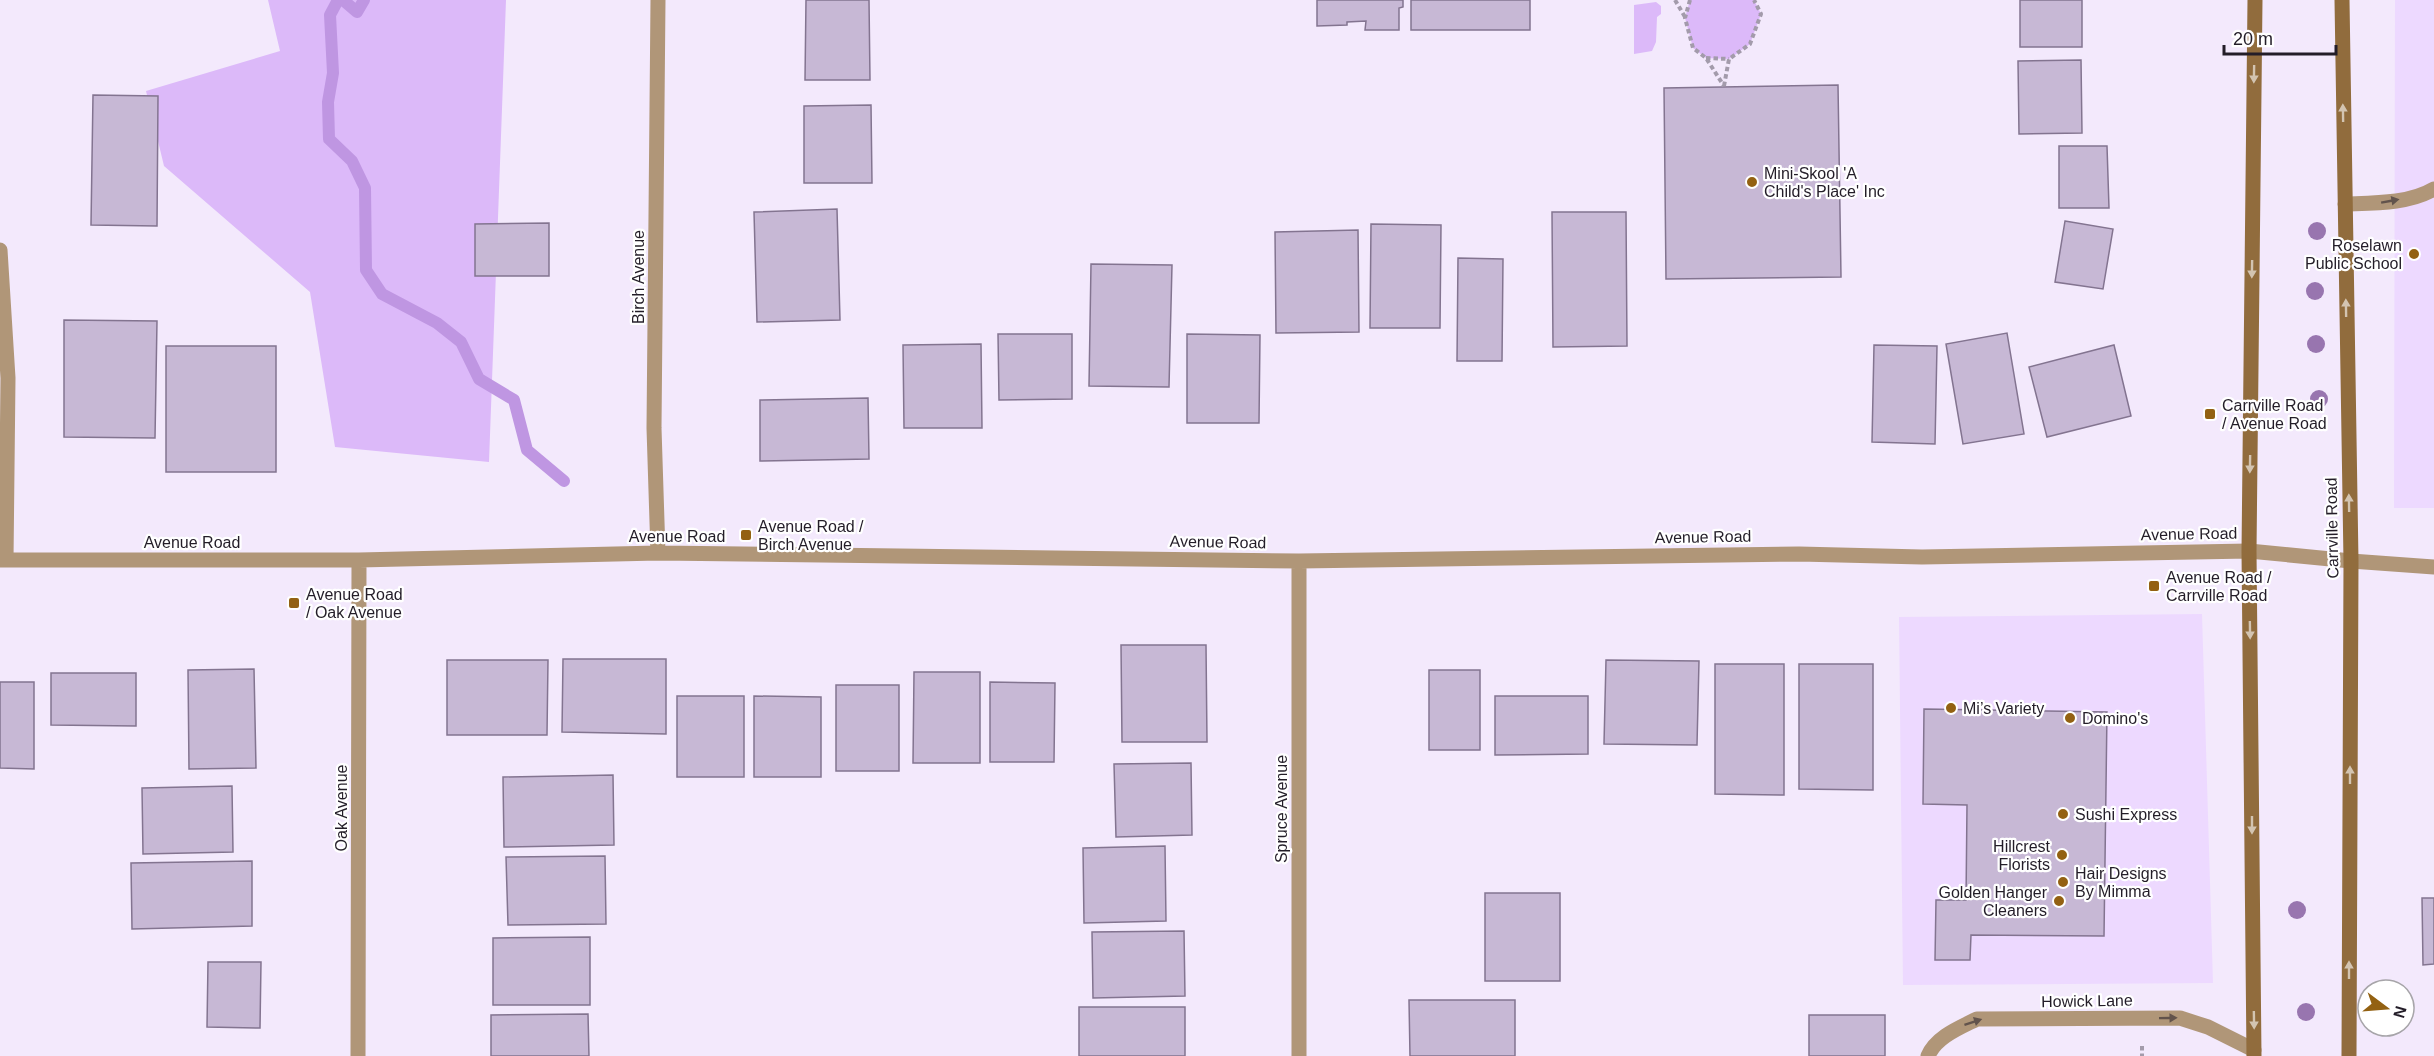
<svg xmlns="http://www.w3.org/2000/svg" width="2434" height="1056" font-family="Helvetica,sans-serif">
	<rect width="100%" height="100%" fill="#f3e9fc"/>
	<path fill="#edd9ff" d="M2395,0H2434V508H2394Z
		M2202,614L2213,983L1903,985L1899,617Z"/>
	<path fill="#dcb9f9" d="M268,0H506L489,462L335,447L310,292L164,166L146,91L280,51Z
		M1690,0H1754L1761,14L1750,44L1729,59L1706,58L1693,48L1685,18Z
		M1656,2L1661,6V14L1657,17L1656,42L1652,51L1634,54V5Z"/>
	<g fill="none" stroke-linecap="round" stroke-linejoin="round">
		<path stroke="#bf96e2" stroke-width="12" d="M338,0L330,15L333,73L328,102L329,139L352,161L365,188L366,270L382,294L437,323L461,342L479,379L514,400L527,450L564,481
			M343,0L357,12L364,0"/>
	</g>
	<path fill="#c7b8d5" stroke="#837490" stroke-width="1.5" d="M806,0H869L870,80H805Z
		M1317,0H1403V7L1399,8V30H1365L1366,21L1347,22V25L1317,26Z
		M1411,0H1530V30H1411Z
		M2020,0H2082V47H2020Z
		M2081,60L2082,133L2019,134L2018,61Z
		M1838,85L1841,277L1666,279L1664,88Z
		M93,95L158,96L157,226L91,225Z
		M871,105L872,183H804V106Z
		M2059,146H2107L2109,208H2059Z
		M837,209L840,320L757,322L754,212Z
		M1552,212H1626L1627,346L1553,347Z
		M2065,221L2113,229L2103,289L2055,282Z
		M549,223V276H475V224Z
		M1371,224L1441,225L1440,328H1370Z
		M1358,230L1359,332L1276,333L1275,232Z
		M1458,258L1503,259L1502,361H1457Z
		M1091,264L1172,265L1169,387L1089,386Z
		M64,320L157,321L155,438L64,437Z
		M2007,333L2024,434L1963,444L1946,344Z
		M998,334H1072V399L999,400Z
		M1187,334L1260,335L1259,423H1187Z
		M981,344L982,428H904L903,345Z
		M1874,345L1937,346L1935,444L1872,442Z
		M2114,345L2131,416L2047,437L2029,367Z
		M166,346H276V472H166Z
		M868,398L869,459L760,461V400Z
		M1121,645H1206L1207,742H1122Z
		M563,659H666V734L562,732Z
		M447,660H548L547,735H447Z
		M1606,660L1699,661L1697,745L1604,744Z
		M1715,664H1784V795L1715,794Z
		M1799,664H1873V790L1799,789Z
		M254,669L256,768L189,769L188,670Z
		M1429,670H1480V750H1429Z
		M914,672H980V763H913Z
		M51,673H136V726L51,725Z
		M0,682H34V769L0,768Z
		M990,682L1055,683L1054,762H990Z
		M836,685H899V771H836Z
		M677,696H744V777H677Z
		M754,696L821,697V777H754Z
		M1495,696H1588V754L1495,755Z
		M1924,709L2107,712L2104,936L1971,935L1970,960H1935L1936,900H1966L1967,805L1923,804Z
		M1191,763L1192,835L1116,837L1114,764Z
		M613,775L614,845L504,847L503,777Z
		M232,786L233,852L143,854L142,788Z
		M1165,846L1166,921L1084,923L1083,848Z
		M605,856L606,924L508,925L506,857Z
		M252,861V926L132,929L131,863Z
		M1485,893H1560V981H1485Z
		M2422,898H2434V964L2423,965Z
		M1184,931L1185,996L1093,998L1092,932Z
		M590,937V1005H493V938Z
		M208,962H261L260,1028L207,1027Z
		M1409,1000H1515V1056H1410Z
		M1079,1007H1185V1056H1079Z
		M588,1014L589,1056H491V1015Z
		M1809,1015H1885V1056H1809Z"/>
	<g fill="none" stroke-linecap="round" stroke-linejoin="round">
		<path stroke="#a39bab" stroke-width="4" stroke-dasharray="4.5 3" stroke-linecap="butt" d="M1675,0L1685,17
			M1690,0L1685,18L1693,48L1706,58L1724,86
			M1706,58L1729,59
			M1724,86L1729,59L1750,44L1761,14L1754,0
			M2142,1046V1056"/>
		<path stroke="#b09678" stroke-width="15" d="M2345,204C2373,203 2409,204 2434,189"/>
		<path stroke="#b09678" stroke-width="15" d="M0,250L8,378L6,560
			M658,553L654,428L658,0
			M0,560H359L658,553L1299,561L1799,554L1922,557L2249,551L2351,561
			M1299,561V1056
			M358,1056L359,560
			M1928,1056C1936,1037 1959,1028 1977,1019L2180,1018L2208,1027L2254,1050"/>
		<path stroke="#b09678" stroke-width="15" d="M2351,561L2434,567"/>
		<path stroke="#916c3d" stroke-width="15" d="M2342,0L2351,561L2349,1056
			M2254,1056L2249,551L2255,0"/>
	</g>
	<g fill="#9875af">
		<circle cx="2317" cy="231" r="9"/>
		<circle cx="2315" cy="291" r="9"/>
		<circle cx="2316" cy="344" r="9"/>
		<circle cx="2319" cy="399" r="9"/>
		<circle cx="2297" cy="910" r="9"/>
		<circle cx="2306" cy="1012" r="9"/>
	</g>
	<defs><path id="oneway-solid" d="M-6-.8H1V-3.2L6.5 0L1 3.2V.8H-6Z" transform="scale(1.5)"/></defs>
	<g fill="#d3c4b1">
		<use href="#oneway-solid" transform="translate(2254 74) rotate(91)"/>
		<use href="#oneway-solid" transform="translate(2343 113) rotate(-91)"/>
		<use href="#oneway-solid" transform="translate(2252 269) rotate(91)"/>
		<use href="#oneway-solid" transform="translate(2346 308) rotate(-91)"/>
		<use href="#oneway-solid" transform="translate(2250 464) rotate(91)"/>
		<use href="#oneway-solid" transform="translate(2349 503) rotate(-91)"/>
		<use href="#oneway-solid" transform="translate(2250 630) rotate(89)"/>
		<use href="#oneway-solid" transform="translate(2350 775) rotate(-90)"/>
		<use href="#oneway-solid" transform="translate(2252 825) rotate(90)"/>
		<use href="#oneway-solid" transform="translate(2349 970) rotate(-90)"/>
		<use href="#oneway-solid" transform="translate(2254 1020) rotate(89)"/>
	</g>
	<g fill="#62534c">
		<use href="#oneway-solid" transform="translate(2390 201) rotate(-10)"/>
		<use href="#oneway-solid" transform="translate(2168 1018) rotate(-1)"/>
		<use href="#oneway-solid" transform="translate(1973 1022) rotate(-18)"/>
	</g>
	<g fill="#936112" stroke="#fff" stroke-width="2">
		<circle cx="1752" cy="182" r="6"/>
		<circle cx="2414" cy="254" r="6"/>
		<rect x="2204" y="408" width="12" height="12" rx="3"/>
		<rect x="740" y="529" width="12" height="12" rx="3"/>
		<rect x="2148" y="580" width="12" height="12" rx="3"/>
		<rect x="288" y="597" width="12" height="12" rx="3"/>
		<circle cx="1951" cy="708" r="6"/>
		<circle cx="2070" cy="718" r="6"/>
		<circle cx="2063" cy="814" r="6"/>
		<circle cx="2062" cy="855" r="6"/>
		<circle cx="2063" cy="882" r="6"/>
		<circle cx="2059" cy="901" r="6"/>
	</g>
	<g text-anchor="middle" dominant-baseline="central" stroke-width="4.5" stroke-linejoin="round" paint-order="stroke">
		<g font-size="16" fill="#231d28" stroke="#fff" text-anchor="start">
			<text x="1764" y="173">Mini-Skool 'A<tspan x="1764" dy="18">Child's Place' Inc</tspan></text>
			<text x="2402" y="245" text-anchor="end">Roselawn<tspan x="2402" dy="18">Public School</tspan></text>
			<text x="2222" y="405">Carrville Road<tspan x="2222" dy="18">/ Avenue Road</tspan></text>
			<text x="758" y="526">Avenue Road /<tspan x="758" dy="18">Birch Avenue</tspan></text>
			<text x="2166" y="577">Avenue Road /<tspan x="2166" dy="18">Carrville Road</tspan></text>
			<text x="306" y="594">Avenue Road<tspan x="306" dy="18">/ Oak Avenue</tspan></text>
			<text x="1963" y="708">Mi’s Variety</text>
			<text x="2082" y="718">Domino's</text>
			<text x="2075" y="814">Sushi Express</text>
			<text x="2050" y="846" text-anchor="end">Hillcrest<tspan x="2050" dy="18">Florists</tspan></text>
			<text x="2075" y="873">Hair Designs<tspan x="2075" dy="18">By Mimma</tspan></text>
			<text x="2047" y="892" text-anchor="end">Golden Hanger<tspan x="2047" dy="18">Cleaners</tspan></text>
		</g>
		<g font-size="16" fill="#231d28" stroke="#fff">
			<text transform="translate(638 277) rotate(-90)">Birch Avenue</text>
			<text transform="translate(2332 528) rotate(-91)">Carrville Road</text>
			<text transform="translate(2189 534) rotate(-1)">Avenue Road</text>
			<text x="677" y="536">Avenue Road</text>
			<text transform="translate(1703 537) rotate(-1)">Avenue Road</text>
			<text x="192" y="542">Avenue Road</text>
			<text transform="translate(1218 542) rotate(1)">Avenue Road</text>
			<text transform="translate(341 808) rotate(-90)">Oak Avenue</text>
			<text transform="translate(1281 809) rotate(-90)">Spruce Avenue</text>
			<text transform="translate(2087 1001) rotate(-1)">Howick Lane</text>
		</g>
	</g>
	<g transform="translate(2386 1008) rotate(106)"><circle r="28" fill="#ffffff" stroke="#a7a5a9" stroke-width="1.5"/>
	<path d="M0-4.5L10 22L0 15L-10 22Z" fill="#936112"/>
	<text y="-9" font-size="16" font-weight="bold" text-anchor="middle" fill="#231d28">N</text>
	</g>
	<path d="M2224 45v9h112v-9" fill="none" stroke="#231d28" stroke-width="3"/>
	<text x="2233" y="45" font-size="18" fill="#231d28" stroke="#ffffff" stroke-width="4.5" paint-order="stroke">20 m</text>
</svg>
